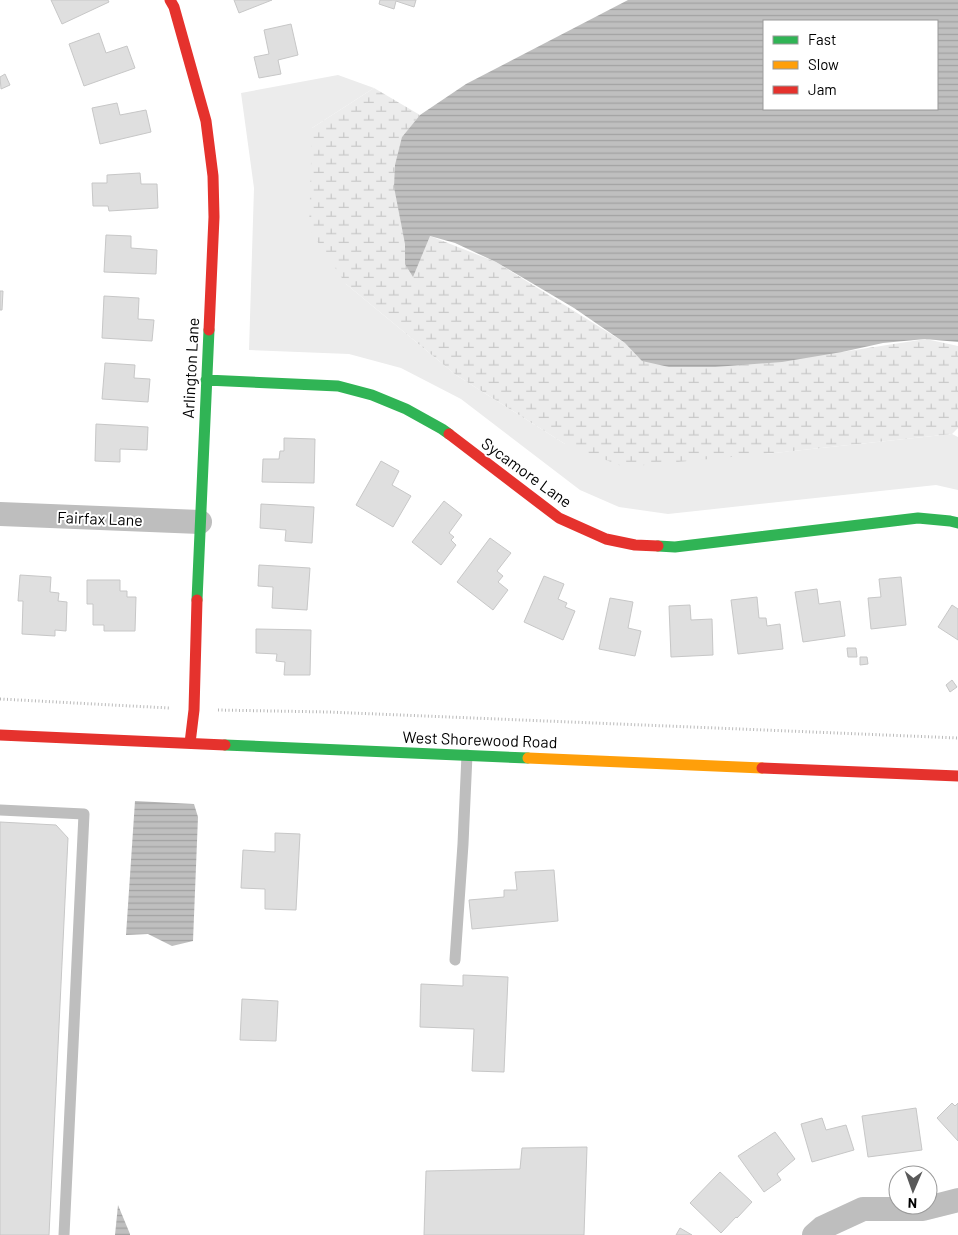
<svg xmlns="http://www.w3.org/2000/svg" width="958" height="1235" font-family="Barlow,sans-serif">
	<defs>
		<pattern id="wetland-marsh" width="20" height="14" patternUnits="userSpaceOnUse" patternTransform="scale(1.25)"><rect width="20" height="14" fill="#ececec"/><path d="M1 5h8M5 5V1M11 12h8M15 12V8" fill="none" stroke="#c9c9c9"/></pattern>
		<pattern id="water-rules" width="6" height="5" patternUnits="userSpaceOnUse" patternTransform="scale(1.25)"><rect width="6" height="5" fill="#bfbfbf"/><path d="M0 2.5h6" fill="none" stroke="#a2a2a2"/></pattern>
	</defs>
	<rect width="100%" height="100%" fill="#fff"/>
	<path fill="#ececec" d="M338,75L374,88L312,128L346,284L456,375L565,444L765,454L952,434L958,437V490L936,485L668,514L619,507L580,490L461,399L401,368L349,354L249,350L254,188L241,93Z"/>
	<path fill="url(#wetland-marsh)" d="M374,88L420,115L402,137L430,236L496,262L625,343L842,352L926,339L958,346V428L952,434L765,454L624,467L565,444L456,375L346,284L309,229L312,128Z"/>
	<path fill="url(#water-rules)" fill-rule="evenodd" d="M628,0H958V342L925,339L883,343L842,352L782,362L715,367H669L642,361L625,343L574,308L496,262L455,243L430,236L413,277L405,264V244L394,187L395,165L402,137L420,115L466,84ZM764,21H937V109H764Z
		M135,801L194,804L198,817L193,941L172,946L148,934L126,935Z
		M118,1205L130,1234V1235H115Z"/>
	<path fill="#dfdfdf" stroke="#c7c7c7" d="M51,0H108L109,2L62,24Z
		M234,0H272L239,13Z
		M380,0H416L414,7L396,1L394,9L379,4Z
		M291,24L298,55L278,60L281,74L259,78L254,57L269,54L264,30Z
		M99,33L106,53L127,46L135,68L84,86L69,44Z
		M5,74L10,85L1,89L0,77Z
		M117,103L120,115L146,110L151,132L100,144L92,108Z
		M140,173L141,184H157L158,208L109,211L108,206H93L92,183H107V175Z
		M106,235L131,236V248L157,250L156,274L104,272Z
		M0,291H3L2,310H0Z
		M104,296L139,298L138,319L154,320L152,341L102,338Z
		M105,363L135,365L134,378L150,379L148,402L102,399Z
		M96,424L148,427L147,450L120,449V462L95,461Z
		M284,438L315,439L314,483L262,482L263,459H279L280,451H284Z
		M381,461L399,471L392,485L411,496L393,527L356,505Z
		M444,501L462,515L449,533L454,537L451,540L456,545L441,565L412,542Z
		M261,504L314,507L312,543L285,541L286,530L260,528Z
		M490,538L511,553L497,571L503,576L498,582L508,590L493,610L457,582Z
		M259,565L310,568L307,610L272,608L273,587L258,586Z
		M20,575L51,577L50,592L59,593L58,601L67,602L66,631L55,630V636L22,634L23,601H18Z
		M544,576L564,584L558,599L567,603L565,607L575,611L563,640L524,622Z
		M901,577L906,625L871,629L868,598L881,597L879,579Z
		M87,580H120V591H127V597H136L135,631H104V625H93V604H87Z
		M817,589L819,604L840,601L845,636L803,642L795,592Z
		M757,597L759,618H766L767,626L780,624L783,649L738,654L731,600Z
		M610,598L633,602L628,628L641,631L635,656L599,649Z
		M690,605L691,620L712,619L713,655L671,657L669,606Z
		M952,605L958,609V640L938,627Z
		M256,629L311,630L310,675H284L285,662L276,661L277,654L256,653Z
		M847,648H856L857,657H848Z
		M860,657H867L868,664L860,665Z
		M952,680L957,687L950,692L946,685Z
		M0,822L56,825L68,838L49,1235H0Z
		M275,833L300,834L296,910L265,909V889L241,888L243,850L275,852Z
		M554,870L558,921L472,929L469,900L504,897V890H517L515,872Z
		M463,975L508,977L504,1072L472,1071L474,1029L420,1027L421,984L463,986Z
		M242,999L278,1001L276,1041L240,1040Z
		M952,1103L955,1106L958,1103V1141L937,1118Z
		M916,1108L922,1150L868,1157L862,1116Z
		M822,1118L826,1130L846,1125L854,1150L812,1162L801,1124Z
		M775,1132L795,1159L777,1174L781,1180L764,1192L738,1156Z
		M587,1147L584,1235H424L426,1171L520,1169L522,1148Z
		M720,1172L752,1202L737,1218L736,1217L721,1233L690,1203Z
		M680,1228L692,1235H676Z"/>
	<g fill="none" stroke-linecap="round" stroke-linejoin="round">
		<path stroke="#b9b9b9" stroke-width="3" stroke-dasharray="1 2.5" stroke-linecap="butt" d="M0,699L169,708
			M218,710L328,712L958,738"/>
		<path stroke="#bebebe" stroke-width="11" d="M0,810L84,814L64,1235
			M455,960L463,844L467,755"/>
		<path stroke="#bebebe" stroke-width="24" d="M0,514L200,522
			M814,1235L822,1228L863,1209H923L958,1200"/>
		<path stroke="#30b455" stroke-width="11" d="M206,380L338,386L372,395L406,409L442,429L449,434
			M658,546L675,547L918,518L950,521L958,523
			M197,600L209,330
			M225,745L528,758"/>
		<path stroke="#ff9f0a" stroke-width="11" d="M528,758L762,768"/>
		<path stroke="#e5322d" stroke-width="11" d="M170,0L174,7L206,121L213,176L214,217L209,330
			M449,434L559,518L606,539L635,545L658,546
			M0,735L225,745
			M190,743L194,710L197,600
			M762,768L958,776"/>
	</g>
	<g text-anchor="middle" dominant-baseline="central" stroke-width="4" stroke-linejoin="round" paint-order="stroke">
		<g font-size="16" fill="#000" stroke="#fff">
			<text transform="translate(190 368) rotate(-87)">Arlington Lane</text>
			<text transform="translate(527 472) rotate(36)">Sycamore Lane</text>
			<text transform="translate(100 518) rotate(2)">Fairfax Lane</text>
			<text transform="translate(480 739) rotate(2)">West Shorewood Road</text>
		</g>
	</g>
	<rect x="763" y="20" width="175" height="90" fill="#ffffff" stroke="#999999"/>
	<rect x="773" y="36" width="25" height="8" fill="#30b455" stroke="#999999"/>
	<text x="808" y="45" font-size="15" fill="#000000">Fast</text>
	<rect x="773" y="61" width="25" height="8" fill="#ff9f0a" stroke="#999999"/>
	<text x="808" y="70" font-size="15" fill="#000000">Slow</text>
	<rect x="773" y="86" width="25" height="8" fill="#e5322d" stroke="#999999"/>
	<text x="808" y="95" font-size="15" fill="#000000">Jam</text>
	<g transform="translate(913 1190) rotate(182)"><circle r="24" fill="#ffffff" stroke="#999999"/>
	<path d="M0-4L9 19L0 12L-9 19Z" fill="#595959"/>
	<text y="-8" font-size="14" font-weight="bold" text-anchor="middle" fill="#000000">N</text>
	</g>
</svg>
